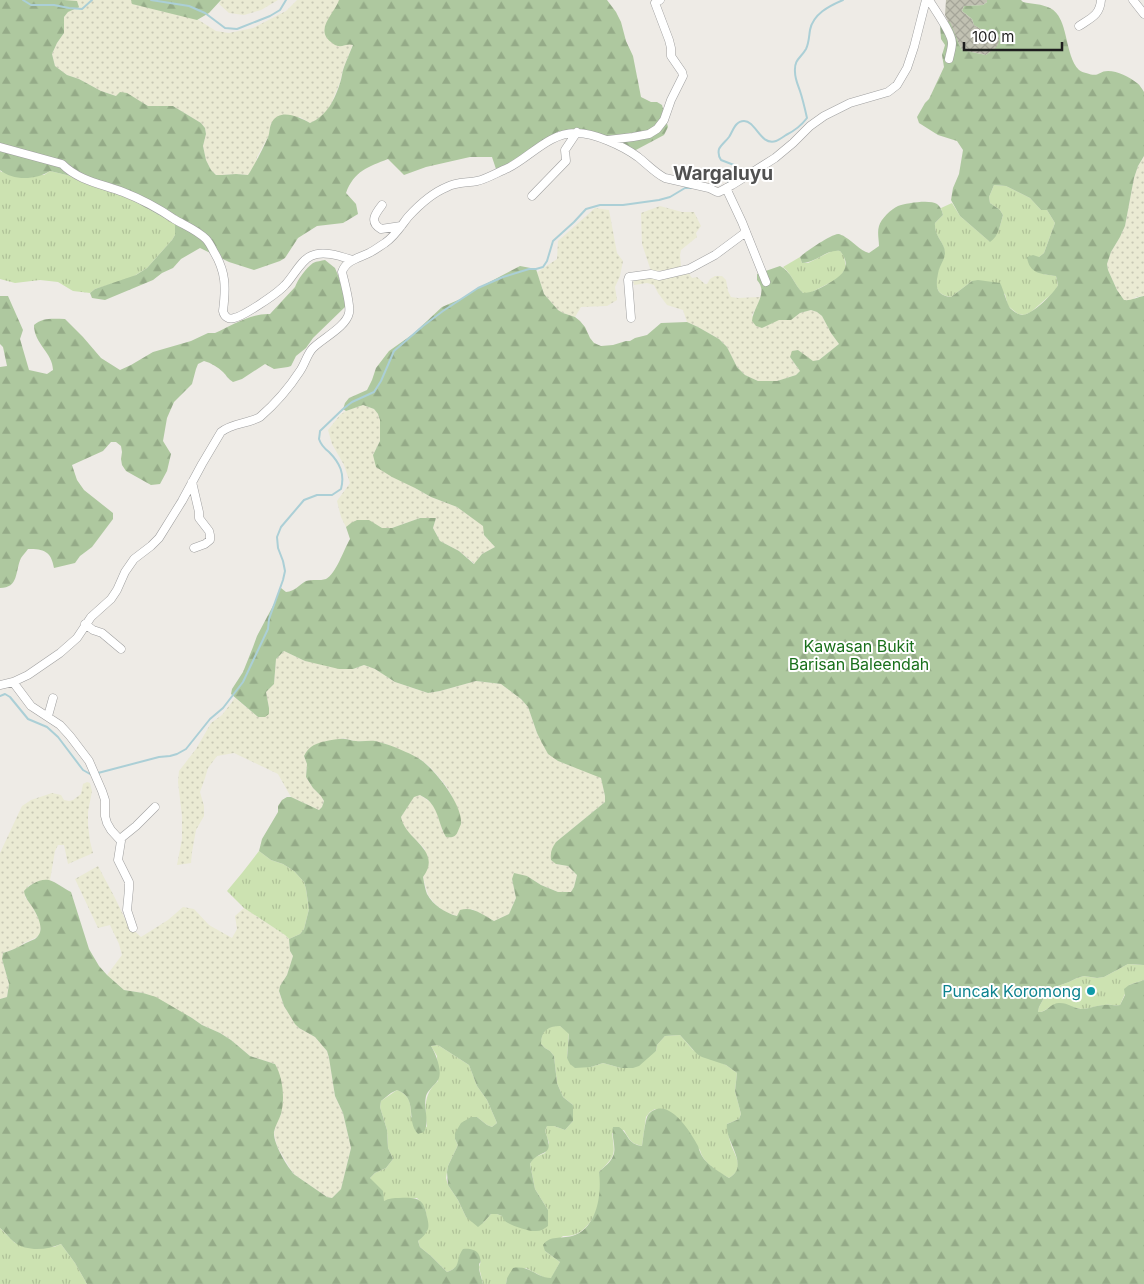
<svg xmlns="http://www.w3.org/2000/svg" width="1144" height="1284" font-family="Inter,sans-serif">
	<defs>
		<pattern id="construction-cross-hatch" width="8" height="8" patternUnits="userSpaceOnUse" patternTransform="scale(1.25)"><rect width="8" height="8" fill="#c1c1b2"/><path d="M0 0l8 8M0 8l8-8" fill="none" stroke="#a5a599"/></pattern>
		<pattern id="farmland-dots" width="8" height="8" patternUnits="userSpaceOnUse" patternTransform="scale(1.25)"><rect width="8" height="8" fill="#eaead3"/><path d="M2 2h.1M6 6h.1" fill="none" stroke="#c8c8b5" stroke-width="1.8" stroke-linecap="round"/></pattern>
		<pattern id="grass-tufts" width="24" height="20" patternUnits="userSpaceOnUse" patternTransform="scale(1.25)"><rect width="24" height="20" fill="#cce2b1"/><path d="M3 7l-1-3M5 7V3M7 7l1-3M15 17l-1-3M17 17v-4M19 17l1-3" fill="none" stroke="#afc198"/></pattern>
		<pattern id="forest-firs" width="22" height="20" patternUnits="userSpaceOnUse" patternTransform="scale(1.25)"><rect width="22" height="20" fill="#aec89f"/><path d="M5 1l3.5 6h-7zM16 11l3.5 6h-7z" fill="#95ab88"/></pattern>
	</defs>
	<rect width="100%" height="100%" fill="#eeebe6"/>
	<path fill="url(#construction-cross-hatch)" d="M946,0H987L988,1L983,5L964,6L962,11L972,19L974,25L990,34L995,32L999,36L1000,42L996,48L986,55L962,50L959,44L945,15Z"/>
	<path fill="url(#farmland-dots)" d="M64,0H131L133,4L197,19L216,31L229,33L253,28L286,11L297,0H339L342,46L347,44H353L343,69L340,82L332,102L326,113L316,120L310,123L300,117L271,123L269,135L257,157L256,163L248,175L236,174L222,175H216L211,170L206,160L203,146L206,134L205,128L201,123L173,106H148L126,93L116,96L101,91L79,79L67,75L55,66L52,54L57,43L64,33V17L67,12V1Z
		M221,0H278L261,10L244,15L229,13L219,4Z
		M1144,156V296L1136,297L1130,301L1124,300L1117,290L1108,270L1107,264L1111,252L1120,237L1125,226L1134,178L1138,166Z
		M660,206L682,212H694L701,226L696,233L697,237L681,250L680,255L681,266L674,270L651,271L642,244L641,213Z
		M595,208L609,210L617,253L623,261L620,276L615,287L617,300L607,306L581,307L575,317L563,313L558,310L544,294L537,272L539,271L557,259L558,241Z
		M688,272L692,278L697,277L705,284H707L710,279L715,276H722L726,280L728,291L731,297L738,298L760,297L759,303L752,315L762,328L779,319L791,320L800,313L811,310L817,312L822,316L831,333L839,344L819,360L812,362L798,350L790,357L800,371L796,375L777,381H758L745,375L737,367L727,347L719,339L698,327L687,322L683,310L667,305L658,293L654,285L647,283L634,285L633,279Z
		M363,405L374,409L378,414L380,420V441L373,455L415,488L431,497L457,507L484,526V535L495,547L482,554L475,564L459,551L440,541L433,528L436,518H420L392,528L382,529L351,523L346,527L341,517L337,501L350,483L344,465L332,444L328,430L340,415L346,411Z
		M284,651L305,661L353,669L364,665L375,669L395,682L428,693L440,691L476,681L501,684L521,699L528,707L537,733L558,761L601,777L605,796V802L556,842V864L568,866L577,875L574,887L571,892H558L541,885L527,876L512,879L516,898L509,914L494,921L472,909L457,916L447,913L436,905L428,895L423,877L425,849L408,832L402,823L401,817L414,796L420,795L430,802L434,807L437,813L443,832L458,811L451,794L444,783L430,767L420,759L386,744L374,741H355L343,738L304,756L307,764L306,777L313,788L321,796L324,801L322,807L319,810L291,797L278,774L234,753L217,756L208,768L205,778L200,792L204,806V816L196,830L192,852L191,863L177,865L182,839V816L178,782L179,771L196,749L211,723L222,715L235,698L258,717L269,708L266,692L274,684L276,659Z
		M87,782L90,783L92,791L88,812V825L90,841L93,853L68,864L64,845H58L55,851L50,880L42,881L28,886L25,897L32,906L41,924L40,934L35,938L24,943L19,947L3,953L2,959L9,984L7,997L0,999V853L22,806L31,800L52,793L61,795L64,800L69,801L73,800L81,794L83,784Z
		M98,866L115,898L128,925L141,937L168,920L183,907L194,909L209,925L232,938L237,929L235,916L244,908L285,935L289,939L290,951L293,956L287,975L280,986L279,992L284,1006L299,1028L315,1037L327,1051L329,1058L335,1096L343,1113L351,1148L341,1189L332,1198L327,1197L295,1175L291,1170L277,1146L274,1133L277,1121L281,1115L275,1064L250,1056L231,1040L220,1033L202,1025L192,1018L143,993L124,990L107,975L122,955L119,944L110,925L98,928L75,879Z"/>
	<path fill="url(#grass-tufts)" d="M0,170L1,172L44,175L50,171L75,177L128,198L175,224V235L172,240L147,268L131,278L95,289L90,293L73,291L58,282L40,280L15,283L0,279Z
		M994,185L1006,186L1030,198L1041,210H1047L1055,223L1044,253L1039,257L1043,274L1056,276L1058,285L1055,291L1031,312L1024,315L1018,314L1008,306L1005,294L972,281L951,297C935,295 935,285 938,271C940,263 946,258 944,249C942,239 934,236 935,223L943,215L941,208L952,203L960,216L989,241C999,236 1000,225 1003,215L1000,210L990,203L989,197Z
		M834,250L840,251L844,256L846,268L839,278L810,293H803C795,286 792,274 783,267L800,257L802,263H808Z
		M259,851L271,860L283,864L294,871L304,882L306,889L309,909L304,929L300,934L289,939L285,935L244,908L227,891L242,873Z
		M1128,964L1144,965V980L1129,985L1120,1005C1114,1006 1110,1004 1105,1005C1097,1005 1090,1009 1082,1009C1071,1008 1067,1003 1055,1005C1048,1006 1045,1013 1038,1012L1039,1007L1045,996L1055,987L1069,982L1077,978L1084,976L1097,978L1104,977Z
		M554,1026H560L569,1033L567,1058L591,1067L603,1063L621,1068L656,1051L657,1045L665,1036L680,1035L693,1050L726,1065L737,1073L735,1091L741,1114L739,1119L727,1124C728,1129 728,1136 730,1141C733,1154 747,1168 729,1178C718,1172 703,1163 700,1150L655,1109L650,1112L646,1117L642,1146C631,1144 629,1139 624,1130L612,1133C615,1156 616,1155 599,1172C600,1175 601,1180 601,1184C602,1206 589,1238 563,1236L545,1251L560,1262L551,1279L545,1278L526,1268L507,1278L506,1284H483L479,1267L481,1261L460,1254C458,1265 458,1268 447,1272L431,1256L420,1247L418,1241L427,1231C426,1216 429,1210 417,1198L384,1201L370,1178L375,1173L386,1168L393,1159L388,1148L387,1130L380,1107L381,1101L397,1090C410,1095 411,1104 411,1117L427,1127C425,1108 423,1094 438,1081L437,1056L431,1046L438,1045L469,1065L477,1086L487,1100L497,1123L492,1127L487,1125L477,1117L455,1139L458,1145L448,1166L446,1178L448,1185L458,1200L466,1217L483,1223L491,1214H497L502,1216L548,1210L535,1189L530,1164L533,1158L545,1153L549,1143L545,1131L547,1126H554L565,1130L573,1121V1105L563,1097L557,1083L554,1056L550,1051L545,1048L541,1044C541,1034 544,1028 554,1026Z
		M0,1228L15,1243L54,1247L61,1244L75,1263L87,1284H0Z"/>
	<path fill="url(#forest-firs)" d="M0,0H64L77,1L79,7L68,12L64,17V33L57,43L52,54L55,66L67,75L79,79L101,91L116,96L120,92L127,93L148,106H173L201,123L205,128L206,134L203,146L206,160L211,170L216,175H222L236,174L248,175C255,164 263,149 268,137C270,133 269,127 272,122C280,108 299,117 310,123C327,116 335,99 340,83C342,77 342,72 344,67C347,59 350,52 353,45C348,43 343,47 338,46C334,45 334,44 331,42C314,29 335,13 339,0H607L616,12L621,22L626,41L633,56L641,97L651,102H657L662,105L668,127L664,135L634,151L587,131H559L504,166L496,169L492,157H470L426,167L404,175L388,159C368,167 354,171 346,193L356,204L358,214L343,223L317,226L298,238L285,258L280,261L254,270L229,262L200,248L181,259L173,268L162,273L153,280L105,300L92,298L90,293L95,289L136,275L147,268L172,240L175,235V224L128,198L75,177L50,171C36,180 13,181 0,170Z
		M131,0H221L209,13L197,20L132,4Z
		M987,0H1021L1023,2C1032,4 1042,4 1050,8C1069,17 1064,55 1079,70C1082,72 1083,72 1086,73C1100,78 1098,71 1108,71C1118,71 1129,77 1137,83C1140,85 1142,89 1144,92V156L1138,166L1134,178L1125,226L1120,237L1111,252L1107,264L1108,270L1117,290L1124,300C1131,301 1137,297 1144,296V965L1128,964L1104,977L1097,978L1084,976L1077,978L1069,982L1055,987L1050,991L1045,996L1039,1007L1038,1012C1046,1013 1050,1004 1058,1003C1067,1002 1073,1008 1081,1009C1089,1009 1097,1005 1104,1005C1110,1004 1114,1006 1120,1005L1125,995L1124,989L1129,985L1144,980V1284H506L507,1278L513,1268C530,1265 537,1278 551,1278L560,1262L545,1251L543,1245C550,1235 561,1239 572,1236C597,1229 602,1194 599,1172C604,1167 611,1162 613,1156C617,1148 611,1137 613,1127H619C629,1134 627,1144 642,1146C643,1139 645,1120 648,1115C650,1112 653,1110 657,1109C674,1105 691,1133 698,1146C699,1149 700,1153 702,1156C706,1164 721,1173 729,1178C751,1166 724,1141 727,1124L739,1119L741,1114L735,1091L737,1073L726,1065L702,1057L697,1054L680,1035L665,1036L657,1045L656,1051L639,1066L633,1068H621L603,1063L591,1067L575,1068L570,1064L567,1058L569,1034L560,1026C548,1026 541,1031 541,1044L545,1048L550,1051L554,1056L557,1083L563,1097L573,1105V1121L565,1130L554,1126H547L545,1131C556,1160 540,1147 530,1164L535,1189L548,1210V1226C544,1229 541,1231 536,1231C530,1232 508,1225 504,1220C503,1219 503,1218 502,1216L497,1214H491L483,1223L478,1227L466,1217L458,1200L448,1185L447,1172L448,1166L458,1145L455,1139V1133L461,1123L471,1117H477L487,1125L492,1127L497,1123L487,1100L477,1086L469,1065L438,1045L431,1046C436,1054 443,1072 438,1080C434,1086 428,1090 426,1096C423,1108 430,1121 424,1132L418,1134C405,1120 419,1098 397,1090L391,1093L381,1101L380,1107L387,1130L388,1148L393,1159L386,1168L375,1173L370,1178L383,1191L384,1201C389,1198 394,1198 399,1198C417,1197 424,1198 427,1217C428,1221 429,1225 428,1229C426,1234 422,1238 418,1241L420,1247L431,1256L447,1272C462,1267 455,1260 463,1249C470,1248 479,1250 480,1258C482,1266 479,1259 479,1267C479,1272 482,1279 483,1284H87L75,1263L61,1244C47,1250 27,1252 14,1242C9,1238 5,1232 0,1228V999L7,997L9,984L2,959L3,953C10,951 17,948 24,944C27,942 31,941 35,939C46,931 38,917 33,908C29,902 25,898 24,891C29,885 40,878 49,880C56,882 65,889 71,892L89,949L99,966L107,975L124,990L143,993L156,997L192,1018L202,1025L220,1033L231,1040L250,1056L275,1064C283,1077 285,1099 281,1114C279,1120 275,1126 274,1132C273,1143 287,1167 295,1175L327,1197L332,1198L341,1189L351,1148L343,1113L335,1096L329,1058L327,1051L315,1037L299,1028L295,1024L284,1006L279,991L280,986L287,975L293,956L290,951L289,939L300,934L304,929L309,909L306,889L304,882L294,871L283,864L271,860L259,851L262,839L278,812V806L282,800L287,797H291L319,810L322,807L324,801L321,796L313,788L306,777L307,764L304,756C306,752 308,749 311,747C317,742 338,738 345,739C348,739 352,741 356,741C362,742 369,740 375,741C386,743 413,754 421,760C436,771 463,805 461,824C460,826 459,829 458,831C456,837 452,838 446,837C439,826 439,812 430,802C428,799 423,797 420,795L414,797L401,817C405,840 443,850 423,877C424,882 425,889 427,894C433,905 445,913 457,916L460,910C473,906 483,915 494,921L509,914L516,898L512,879L514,873L527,876L541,885L558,892H571L574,887L577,875L568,866L556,864L551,860C550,852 552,848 556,842L605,802V796L601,778L558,761L548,754L542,743L537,733L528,707L521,699L501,684L476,681L440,691L428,693L395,682L375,669L364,665L353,669H339L305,661L284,651L276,659L274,684L266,692L269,708V714L265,717H258L231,694L232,689L243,672L253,647L257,636L275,602L279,591L281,588L286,592C295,591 299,585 306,581C312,579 320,581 326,579C336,574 344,549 350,539L346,527L351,523L357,520H369L382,528H392L420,518H436L433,528L440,541L459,551L474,564L482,554L495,547L484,535L483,526L457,507L431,497L415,488L392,477L376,467L373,455L380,441V420L378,414L374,409L363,405L346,411L343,409L345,403L349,398L367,390L372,380L376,368L389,351L413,334L442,307L465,297L478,288L520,266L536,269L544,294L558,310L563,313L575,317L580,321L585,327L590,338L594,343L601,346L613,345L626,341H630L635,338L647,335L661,323L687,322L698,327L719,339L727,347L737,367L745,375L758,381H777L796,375L800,371L790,357L792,351L798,350L813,361L819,360L839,344L831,333L822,316L817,312L811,310L800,313L791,320H779L762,328L756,326L752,321C753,307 769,293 757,280V274L780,266C792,272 794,285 803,293C812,293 818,289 826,285C840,277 854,268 840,251C826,249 816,263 802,263L800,257C805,252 830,235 838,234C840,234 844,236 845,237C854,242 859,250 869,253L879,246C879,240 877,232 879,226C881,219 891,209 898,206C906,203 930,199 937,204C941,207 942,211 943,215L935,223C934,237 945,242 945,253C945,258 942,262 940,267C938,271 938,275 937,279C936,291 939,295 951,297L972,281L978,280L1000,283C1003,288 1007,304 1010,308C1013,311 1018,315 1023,315C1033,314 1054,293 1058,285L1056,276C1042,274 1029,274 1027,257L1033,255L1039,257L1044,253L1055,223L1047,210H1041L1030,198L1006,186L994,185L989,197L990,203L1000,210L1003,215C1000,225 999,236 990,242L960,216L951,200L953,188L959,174L963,150L957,141L938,135L919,123L917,117L925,103L929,99L944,67L942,55L945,45L941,39L940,25L944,20L950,22L959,44L962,50L986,55C994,49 1000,47 999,36L995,32L990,34L979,28L974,25L972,19L962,11L964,6L983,5L987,2Z
		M325,260L335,268L340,280L346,306L313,338L306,348L296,356L291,366L288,367L274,369L265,364L242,379L233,382C228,379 227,376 223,372C218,367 211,363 204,361L198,364L196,369L192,384L174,402L167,418L163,441L171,454L167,471L160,484L151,485L126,471L122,465L121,459L122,452L121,446L116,442H111L103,451L72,465L77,480L84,490L113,513V519L92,547L80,556L75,563L54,568C51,551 44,549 28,549C26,552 23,555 21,558C15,571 19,588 0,588V367L7,366L3,347L0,344V296H8L23,330L20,339L29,370L47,374L53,370C53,353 34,344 34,325C43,317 54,319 65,319L83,337L101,358L120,370L131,365L153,352L191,341L208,333H215C231,326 251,313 270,314L295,287C298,279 306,268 313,263C317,261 321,261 325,260Z"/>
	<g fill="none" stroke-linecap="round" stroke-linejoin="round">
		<path stroke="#abcfd6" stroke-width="2" d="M23,0L31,5H54L69,8L82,9L92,0
			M151,0L189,6L205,13L225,28L237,29L270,16L280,10L286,0
			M728,183L737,172V169L734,165L721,160C719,157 718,153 719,149C721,145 726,141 729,137C733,131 735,121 744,121C756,121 760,146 776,141C779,140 783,137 786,135C794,131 801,126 807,118C805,109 803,100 800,91C798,85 795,79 795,72C794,59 801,58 806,49C809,43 809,36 810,30C813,14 829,6 843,0
			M0,696L5,694L10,697L28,719L47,727L58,737L83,770L90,774H93
			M98,773L159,757L170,756L177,754L186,749L210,719L223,708L243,682L268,629L269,619L283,580L285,571L283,561L278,548L277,537L281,527L304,500L317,495H332L341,489C345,474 340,463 329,452C325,449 321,445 319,439C319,439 320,432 320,431L343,409L352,402L374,392L381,381L394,351L423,326L443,311L478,288L503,277L529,269H536L543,267L547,261L553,241L574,222L586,209L600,205H623L659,200L670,197L685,188H692"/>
		<defs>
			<path id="street" d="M929,0C935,10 952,33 952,43C952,48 950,54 949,59
				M1133,0L1144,14
				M1079,26C1091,18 1100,15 1101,0
				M608,140L633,137L649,134L657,129L664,120L671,100L683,76L682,72L671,56V48L669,40L655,3L660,0
				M0,147L62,164C79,181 102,184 123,192C141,199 158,208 174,219C184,225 197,230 206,239C209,242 212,248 214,252C226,272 226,287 223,311C224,316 228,320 234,318C244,316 278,293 285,285C293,277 301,260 311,256C323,250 340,256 352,260
				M726,188L742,222L766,282
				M532,196L566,161L565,150L577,132
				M382,205C375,214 369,222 381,229L401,226
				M631,318L628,280L629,277L651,274L659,276L689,269L715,255L746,232
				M192,482L199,512V518L209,531L210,535V540L205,544L194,548
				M85,624L93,630L102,633L121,649
				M13,682L28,675L60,653L77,638L91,617L111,599L117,590L125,572L134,559L151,546L159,538L182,501L202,464L221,432C232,423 247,424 260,417C275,404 289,388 300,371C305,364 307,354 313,348C323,338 346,327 349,313C351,305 344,281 342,272C346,260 359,258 369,253C375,250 380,246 385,243C395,236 401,226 408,217C419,205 432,193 447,187C456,182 467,183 477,181C487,179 498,172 508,168C530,157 549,133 575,133C593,132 623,146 638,157C647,164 655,173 665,178L709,188L717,192H719L732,185L775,158L793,143L810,126L824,116L850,103L888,92L897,85L907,68L914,47L926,0
				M0,685L13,682L31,706L60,725L70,736L89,761L102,791L105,800V816L107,823L111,830L121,841L118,860L129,882V889L127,910L133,928
				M48,716L53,698
				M120,839L136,826L155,807"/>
		</defs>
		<use href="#street" stroke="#9f9f9f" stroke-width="9"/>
		<use href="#street" stroke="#fff" stroke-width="8"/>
	</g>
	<circle fill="#0f9aa8" stroke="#fff" stroke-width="2" cx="1091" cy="991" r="5"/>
	<g text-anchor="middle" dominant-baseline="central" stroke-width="4" stroke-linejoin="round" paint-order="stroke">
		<g font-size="16" fill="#19701b" stroke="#fff">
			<text x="859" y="646">Kawasan Bukit<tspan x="859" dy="18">Barisan Baleendah</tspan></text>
		</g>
		<g font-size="16" fill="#0d838f" stroke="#fff" text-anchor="end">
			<text x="1081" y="991">Puncak Koromong</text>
		</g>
		<g font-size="19" font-weight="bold" fill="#515151" stroke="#fff">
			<text x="723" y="173">Wargaluyu</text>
		</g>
	</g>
	<path d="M964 42v8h98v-8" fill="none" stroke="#1e1e1e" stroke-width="2.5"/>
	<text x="972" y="42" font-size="15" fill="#1e1e1e" stroke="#ffffff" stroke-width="4" paint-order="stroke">100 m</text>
</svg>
